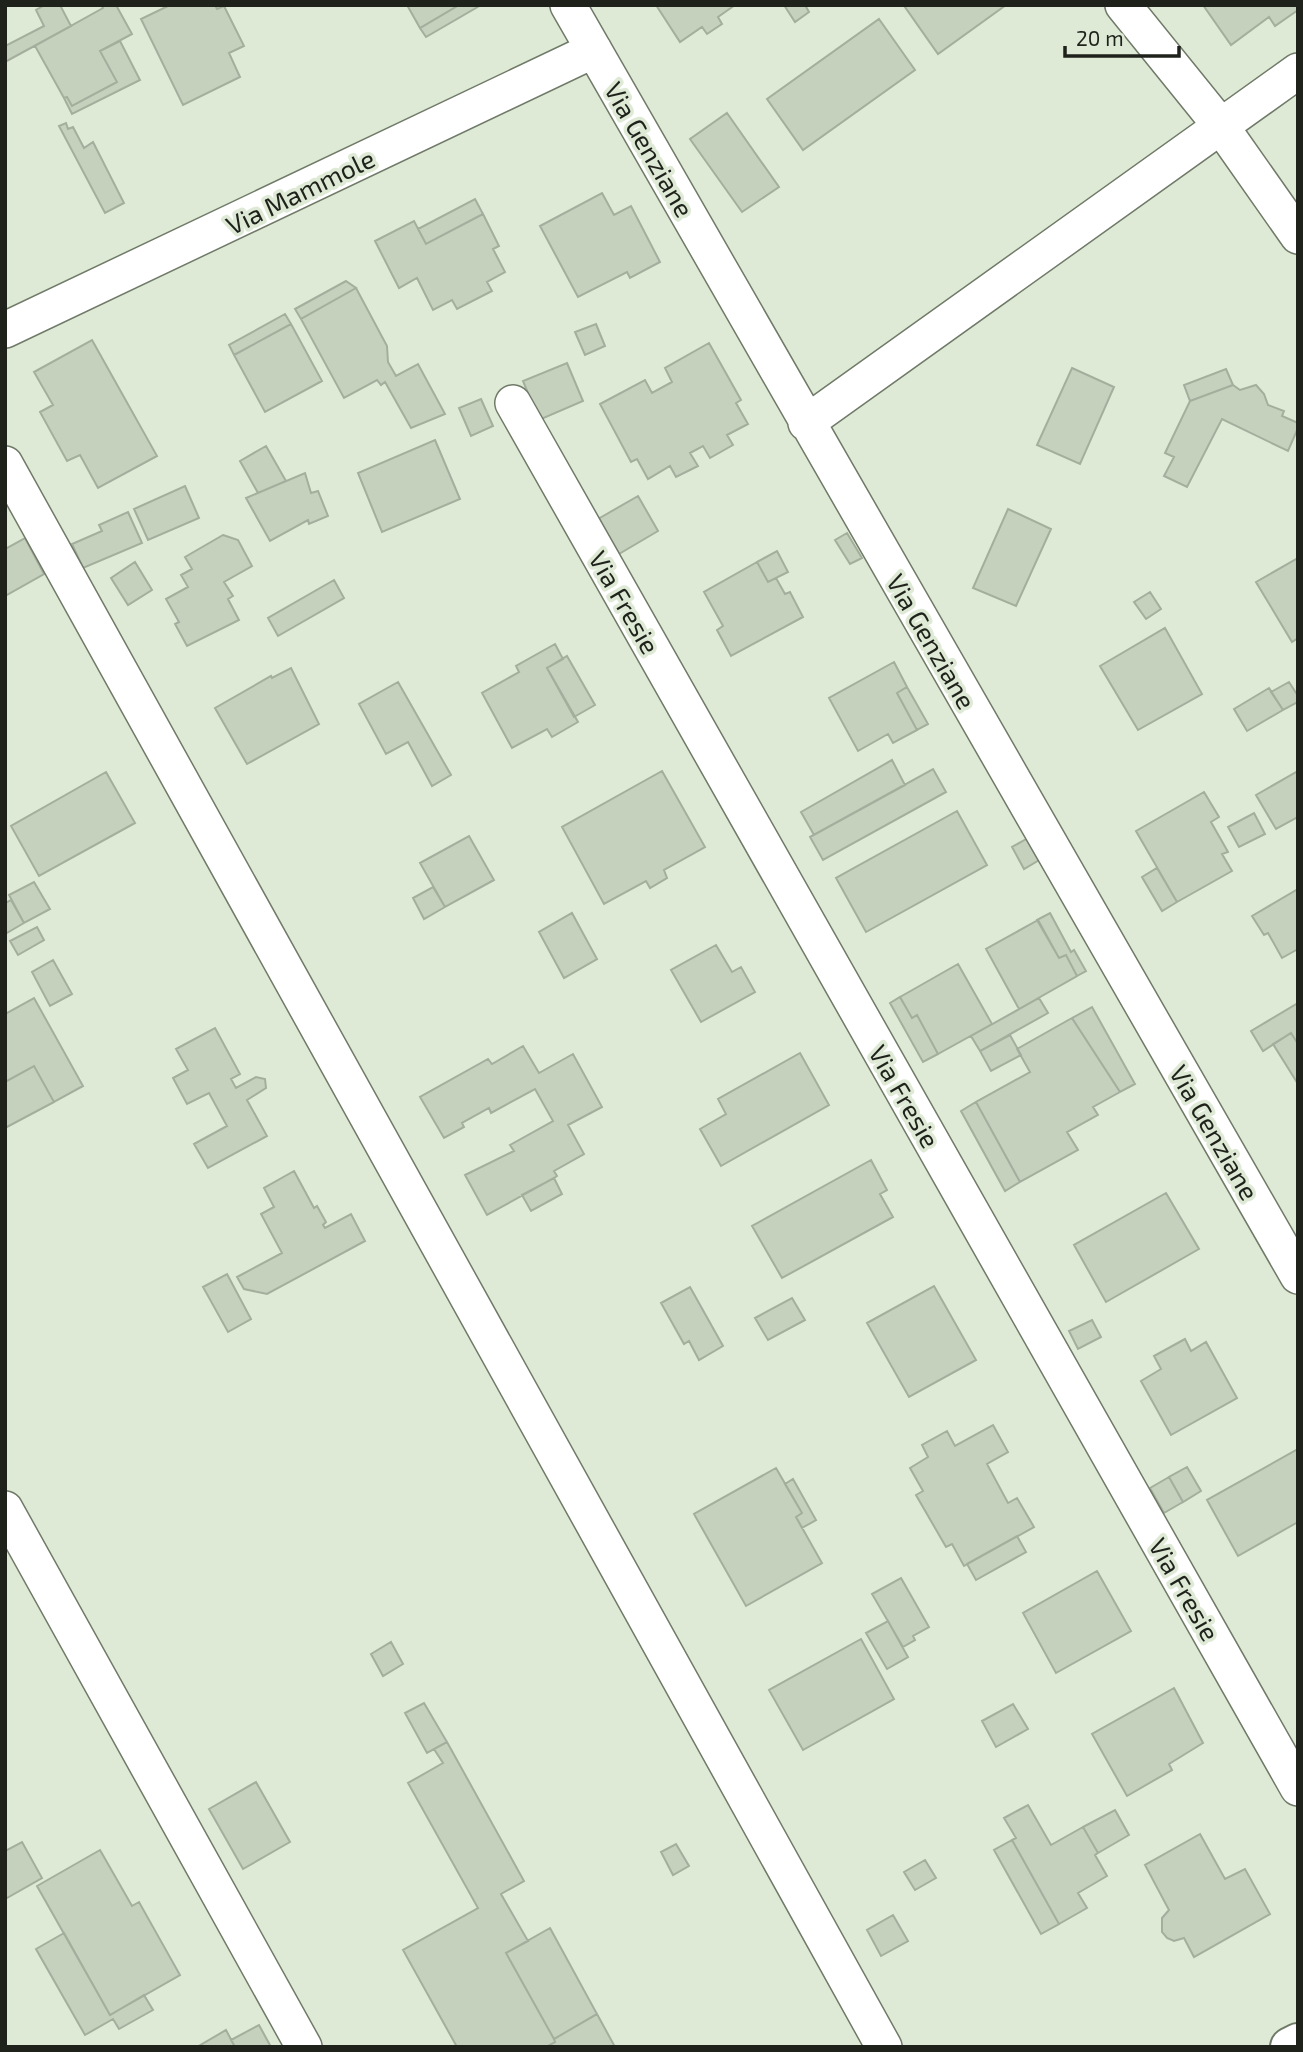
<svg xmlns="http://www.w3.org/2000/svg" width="1303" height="2052" font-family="'Exo 2',sans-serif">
	<rect width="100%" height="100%" fill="#dfead6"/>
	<path fill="#c5d0bd" stroke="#a4ae9c" stroke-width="2" d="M45,5H60L71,26L5,62V46L44,26L36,10Z
		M101,5H116L132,34L100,51L117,82L72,106L67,97L64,98L35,46L103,8Z
		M170,5H215L217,9L224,6L244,46L229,53L240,77L183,105L141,19Z
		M407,5H459L420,28Z
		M459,5H481L426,37L420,28Z
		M656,5H735L718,17L722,24L707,34L702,27L680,42Z
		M784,5H805L809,12L795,22Z
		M907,5H1006L938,54L905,7Z
		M1203,5H1298V10L1275,26L1269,17L1231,45Z
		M879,19L915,70L803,150L767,99Z
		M120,41L140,80L72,114L64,98L67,97L72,106L117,82L100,51Z
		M727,113L779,187L742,212L690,139Z
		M66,123L68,129L73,127L84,148L93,142L124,203L105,213L59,126Z
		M602,193L614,215L631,206L660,262L630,278L627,272L578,297L540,226Z
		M475,199L483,214L426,244L418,229Z
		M483,214L499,246L493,249L505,272L487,282L492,291L457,309L452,300L433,310L417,278L399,288L375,241L414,221L426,244Z
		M346,281L356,288L301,319L295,309Z
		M356,288L387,346L388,362L396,376L418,364L445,414L411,428L385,382L381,385L377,380L344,398L301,319Z
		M285,314L291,324L234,355L229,345Z
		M291,324L322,381L265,412L234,355Z
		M596,324L605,346L585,355L575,332Z
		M92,340L157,456L98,488L80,455L67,461L40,412L53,405L34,372Z
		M709,343L741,400L736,403L748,424L727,435L733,445L710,458L703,446L690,453L698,466L676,477L670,466L648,479L637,459L631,462L600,404L645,380L652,393L672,382L665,368Z
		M567,363L583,401L539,420L523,381Z
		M1072,368L1114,387L1080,464L1037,445Z
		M1226,369L1233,385L1190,401L1184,385Z
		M1233,385L1240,390L1256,385L1264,394L1268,405L1284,411L1282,416L1298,423V428L1288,451L1222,419L1187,487L1164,476L1174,457L1165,453L1190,401Z
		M481,399L493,426L471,436L459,408Z
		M435,440L460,499L382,532L358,473Z
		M266,446L286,481L258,493L240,461Z
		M305,473L311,493L318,491L328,516L309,524L308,520L270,541L246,498Z
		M185,486L199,518L148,540L134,509Z
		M638,496L658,531L619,554L598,519Z
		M1008,509L1051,529L1016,606L973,588Z
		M128,512L142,543L83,568L72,544L102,531L99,525Z
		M847,533L862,558L850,564L835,540Z
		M223,535L238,540L252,566L224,582L233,596L228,599L239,620L187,646L175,624L179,622L166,599L188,587L181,575L192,569L185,557Z
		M25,538L44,574L5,596V549Z
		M777,551L788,572L768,582L757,562Z
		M1298,558V638L1292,642L1256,582Z
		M135,562L152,590L128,605L111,578Z
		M757,562L768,582L776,578L785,594L790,592L803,617L731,656L717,630L723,626L704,592Z
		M334,580L344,598L278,636L268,618Z
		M1150,592L1161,609L1146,619L1134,602Z
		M1165,628L1202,694L1138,730L1100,666Z
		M555,644L563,659L547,668L578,722L552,737L547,729L512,748L482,693L519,672L516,666Z
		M567,656L595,705L574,717L547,668Z
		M894,662L907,687L897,693L917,730L893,743L888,734L858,751L829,698Z
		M291,668L319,724L247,764L215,708L271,676L272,678Z
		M398,682L451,775L432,786L408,742L386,754L359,704Z
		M1289,682L1298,696V702L1283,710L1271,692Z
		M907,687L928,724L917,730L897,693Z
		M1269,688L1283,710L1247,731L1234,709Z
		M892,760L905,785L814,835L801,812Z
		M933,769L946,792L823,860L810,837Z
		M662,771L705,847L664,870L667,878L650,888L646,881L604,904L562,827Z
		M1298,771V817L1276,829L1256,795Z
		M106,772L135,823L39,876L11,826Z
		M1204,792L1219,817L1211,822L1228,852L1222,854L1232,871L1177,902L1136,831Z
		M957,811L987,865L866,932L836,878Z
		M1254,813L1265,834L1239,847L1228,827Z
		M469,836L494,880L445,907L420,863Z
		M1028,838L1041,859L1024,869L1012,847Z
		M1157,868L1177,902L1162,911L1142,877Z
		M34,882L50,909L24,923L9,895Z
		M433,887L445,907L424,919L413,898Z
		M1298,889V949L1282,958L1268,933L1264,935L1252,916Z
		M11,900L24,923L5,934V903Z
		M572,913L597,959L564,978L539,932Z
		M1050,913L1071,952L1074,950L1086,971L1077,976L1066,955L1059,958L1037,920Z
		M1038,920L1059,958L1066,955L1077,976L1019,1009L986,949Z
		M37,927L44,940L18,955L10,941Z
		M716,945L732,972L741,967L755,992L701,1022L671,970Z
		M53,960L72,994L50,1006L32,972Z
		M958,964L992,1024L938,1054L917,1015L912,1018L900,997Z
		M900,997L912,1018L917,1015L938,1054L923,1062L890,1003Z
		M34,998L83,1086L54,1102L34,1066L5,1082V1014Z
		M1039,998L1048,1013L980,1051L971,1036Z
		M1298,1003V1044L1291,1033L1263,1051L1251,1031Z
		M1092,1007L1135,1084L1120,1092L1072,1018Z
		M1072,1018L1120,1092L1093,1107L1098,1115L1067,1132L1078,1150L1020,1182L976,1102L1030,1072L1017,1049Z
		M215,1028L240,1074L231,1079L236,1088L256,1077L265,1079L266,1088L247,1100L267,1136L208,1168L194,1144L227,1126L209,1093L187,1104L173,1078L188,1070L176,1049Z
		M1291,1033L1298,1044V1084L1273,1044Z
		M1010,1035L1021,1055L991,1071L980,1051Z
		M523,1046L539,1073L573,1054L602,1107L568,1125L584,1154L554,1171L557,1176L554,1178L487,1215L465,1175L514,1151L510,1145L553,1121L535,1089L491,1113L489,1108L462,1123L464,1127L444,1138L420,1097L488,1059L492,1064Z
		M800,1053L829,1105L721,1166L700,1129L726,1114L718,1099Z
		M34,1066L54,1102L5,1128V1082Z
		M976,1102L1020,1182L1005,1191L961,1111Z
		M871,1160L887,1190L880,1194L893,1217L782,1278L752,1226Z
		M294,1171L314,1208L317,1206L326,1222L323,1225L325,1228L351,1214L365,1241L267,1294L244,1289L237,1277L282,1253L261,1214L274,1207L264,1188Z
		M554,1178L562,1194L531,1211L522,1195Z
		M1166,1193L1199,1249L1106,1302L1074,1245Z
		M227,1274L251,1319L228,1332L203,1287Z
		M934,1286L976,1360L909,1397L867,1323Z
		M690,1287L723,1346L699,1360L689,1341L684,1344L661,1303Z
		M792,1298L805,1320L768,1340L755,1318Z
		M1092,1320L1101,1337L1078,1349L1069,1331Z
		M1185,1339L1191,1351L1206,1342L1237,1398L1171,1435L1141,1381L1161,1369L1154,1356Z
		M993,1425L1008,1452L987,1464L1008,1503L1017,1498L1034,1527L964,1566L952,1544L946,1547L916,1495L923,1491L910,1468L928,1457L922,1445L947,1431L955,1446Z
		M1298,1449V1522L1238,1556L1207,1500Z
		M1187,1467L1201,1491L1183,1502L1169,1477Z
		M776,1468L802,1513L796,1517L822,1563L746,1606L694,1514Z
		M1169,1477L1183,1502L1164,1513L1150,1488Z
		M793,1479L816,1520L802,1528L796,1517L802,1513L785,1484Z
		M1017,1536L1026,1552L976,1580L967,1564Z
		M1097,1571L1131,1631L1056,1673L1023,1613Z
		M901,1578L929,1627L913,1636L915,1640L903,1647L872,1594Z
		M888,1621L908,1657L887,1669L866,1633Z
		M861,1639L894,1699L803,1750L769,1690Z
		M391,1642L403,1664L383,1676L371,1654Z
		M1174,1688L1203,1743L1169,1764L1172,1770L1127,1796L1092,1734Z
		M424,1703L447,1742L427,1753L405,1713Z
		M1013,1704L1028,1729L996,1747L982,1721Z
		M447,1742L524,1881L501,1894L528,1941L506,1953L554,2039L555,2042L546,2047H457L403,1950L478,1908L408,1783L443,1763L434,1749Z
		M256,1782L290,1842L243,1869L209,1809Z
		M1028,1805L1051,1845L1083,1827L1098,1853L1095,1855L1107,1876L1078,1893L1087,1908L1059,1924L1012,1840L1016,1838L1004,1818Z
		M1115,1810L1129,1835L1098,1853L1083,1827Z
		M1200,1834L1225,1879L1245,1869L1270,1914L1194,1957L1184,1938L1174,1941L1167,1938L1162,1932V1918L1169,1910L1145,1865Z
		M1012,1840L1059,1924L1041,1934L994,1850Z
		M22,1842L42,1878L7,1898L5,1895V1851Z
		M676,1844L689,1866L673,1875L661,1852Z
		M100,1850L132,1906L139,1902L180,1975L110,2015L37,1886Z
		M925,1860L936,1878L915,1890L904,1872Z
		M893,1915L908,1941L881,1956L867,1930Z
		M550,1928L597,2014L554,2039L506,1953Z
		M64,1933L110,2015L144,1995L153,2010L119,2029L113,2019L85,2035L36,1949Z
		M597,2014L615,2047H546L555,2042L554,2039Z
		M259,2025L271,2047H235L231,2040Z
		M226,2030L235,2047H197Z"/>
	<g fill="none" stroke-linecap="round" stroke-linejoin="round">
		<defs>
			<path id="minor" d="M568,5L1298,1276
				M1123,5L1220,125L1298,236
				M5,330L594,50
				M513,403L1298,1788
				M806,423L1298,71
				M5,464L884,2047
				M5,1509L304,2047"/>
			<path id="tertiary" d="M1290,2047L1298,2043"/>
		</defs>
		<use href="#minor" stroke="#707a68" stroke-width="38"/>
		<use href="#tertiary" stroke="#707a68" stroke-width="42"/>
		<use href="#minor" stroke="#fff" stroke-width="35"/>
		<use href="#tertiary" stroke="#fff" stroke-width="38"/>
	</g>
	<g text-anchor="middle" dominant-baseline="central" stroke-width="7" stroke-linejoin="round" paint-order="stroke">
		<g font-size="26" fill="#1e221b" stroke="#dfead6">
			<text transform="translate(650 149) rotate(60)">Via Genziane</text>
			<text transform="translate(300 191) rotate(-26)">Via Mammole</text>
			<text transform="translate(625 602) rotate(60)">Via Fresie</text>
			<text transform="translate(932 641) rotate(60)">Via Genziane</text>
			<text transform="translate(905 1096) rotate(60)">Via Fresie</text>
			<text transform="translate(1215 1132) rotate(60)">Via Genziane</text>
			<text transform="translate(1185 1589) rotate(60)">Via Fresie</text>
		</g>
	</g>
	<rect width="1303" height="2052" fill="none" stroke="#1e221b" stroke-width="14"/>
	<path d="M1065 46v10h114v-10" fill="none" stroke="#1e221b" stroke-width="3.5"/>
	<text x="1076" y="46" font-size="21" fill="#1e221b" stroke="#dfead6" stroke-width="5" paint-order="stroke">20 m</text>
</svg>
